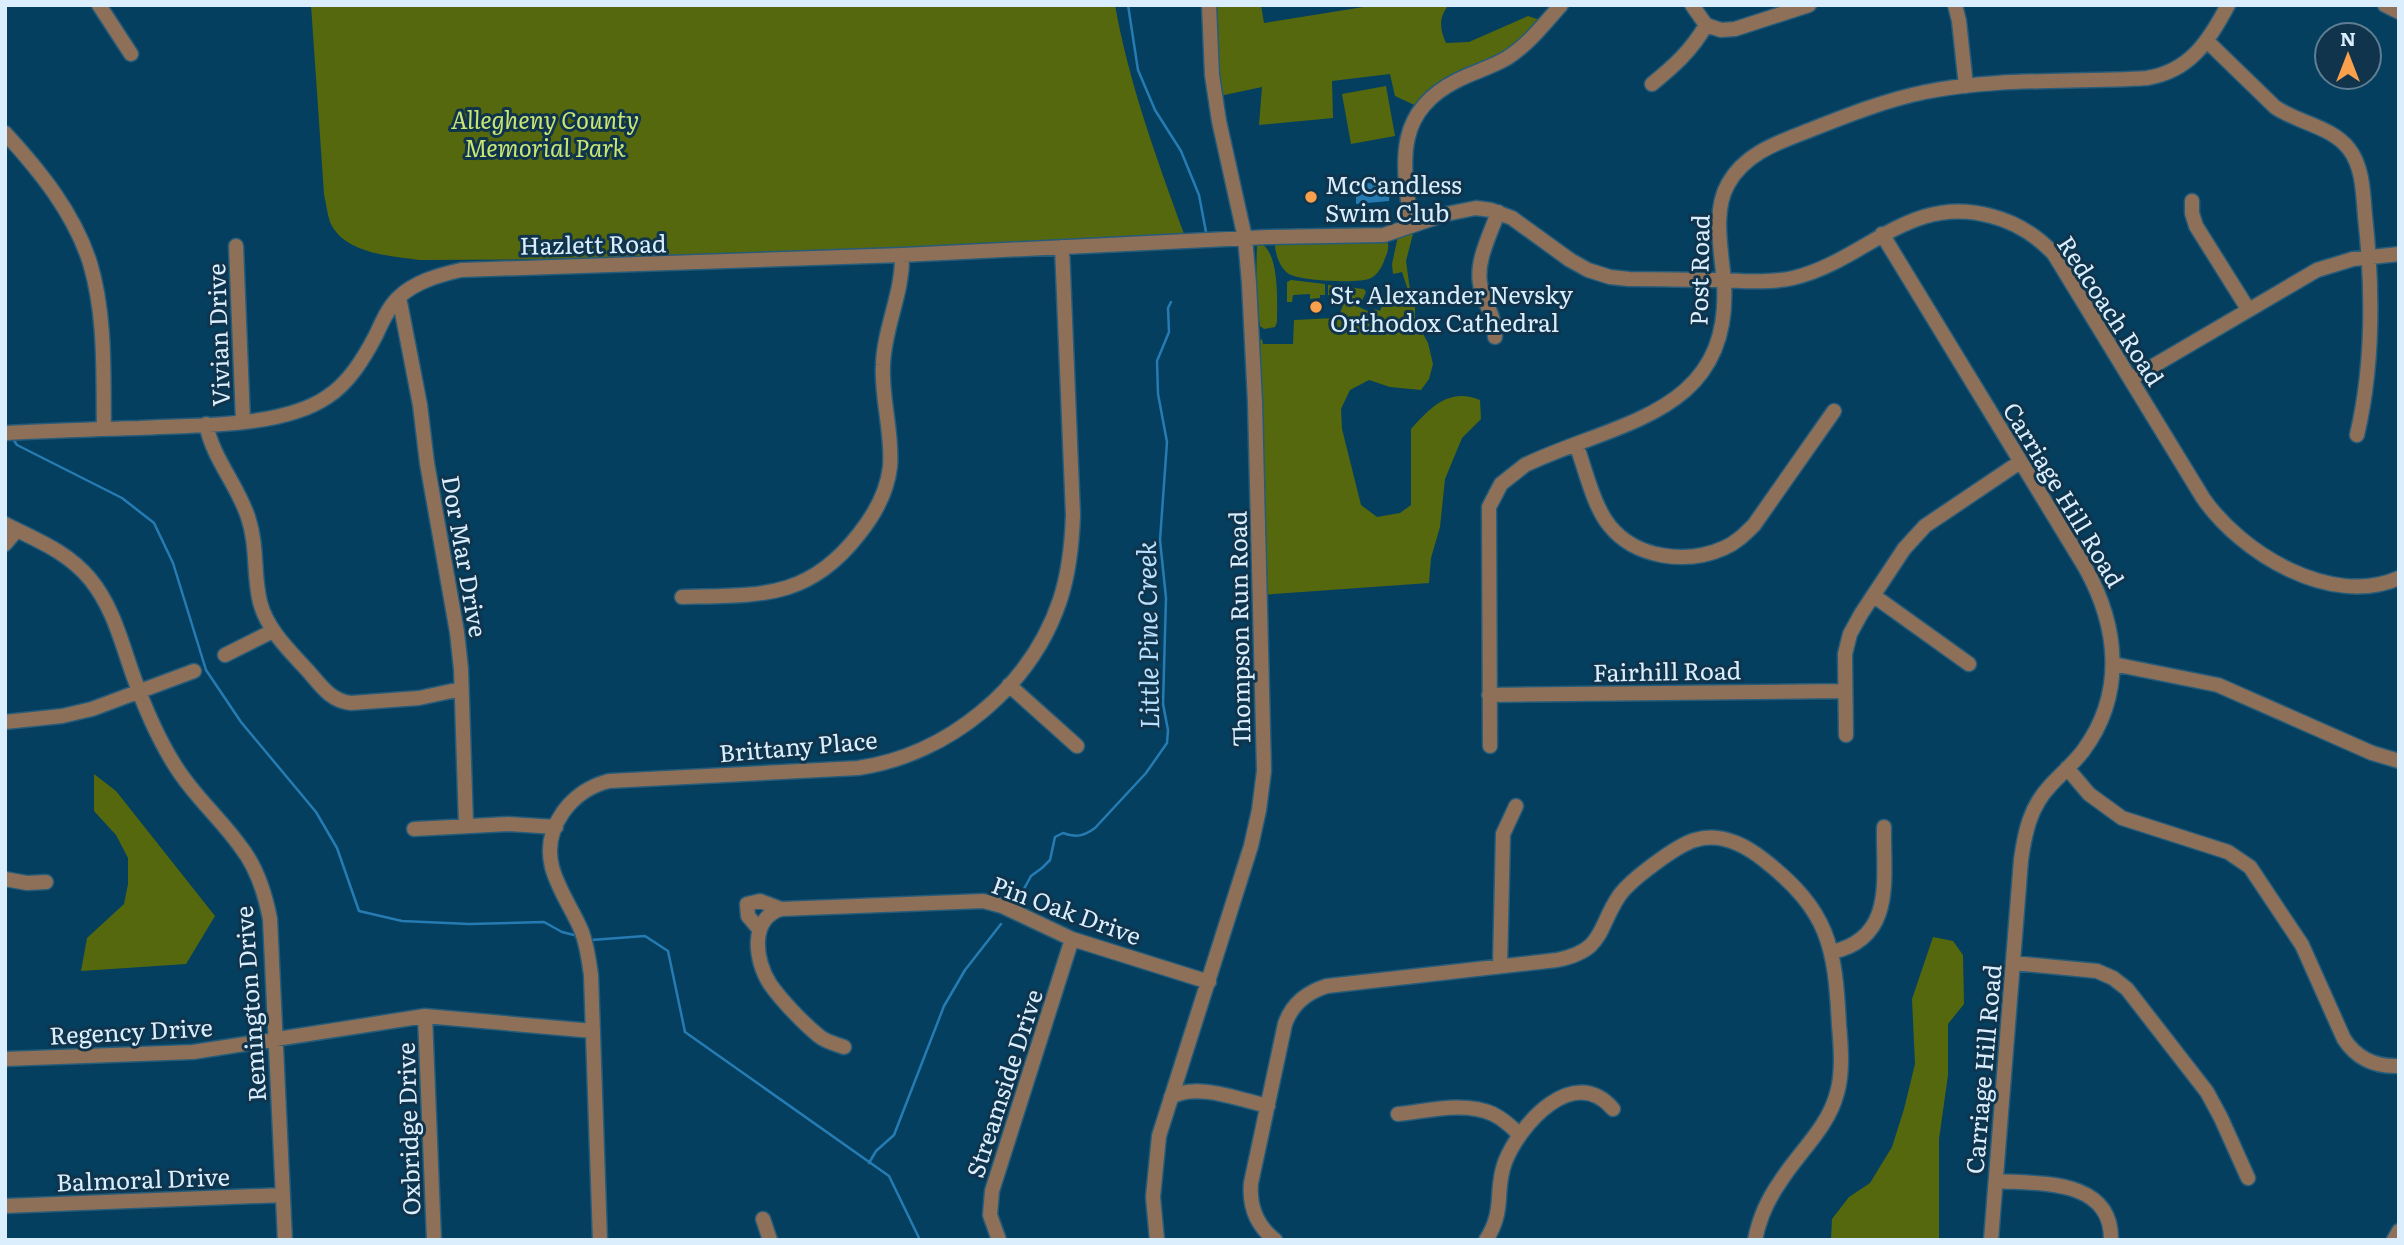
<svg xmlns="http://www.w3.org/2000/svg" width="2404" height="1245" font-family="Literata,serif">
	<rect width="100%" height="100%" fill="#043f60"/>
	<path fill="#56680e" d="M311,5H1115C1129,84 1157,159 1184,234L709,258L420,260C391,256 344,254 330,222C327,213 326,203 324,194Z
		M1209,5H1261L1264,23L1376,5H1449C1438,17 1440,30 1446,43L1469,42L1528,16L1546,22L1536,35L1421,108L1395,96L1390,74L1332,81L1333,118L1259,125L1262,87L1215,97Z
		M1386,86L1395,136L1351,144L1342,94Z
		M1414,230L1406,261L1411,297L1415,300V319L1428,343L1433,364L1429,379L1421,390L1390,387L1369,380L1350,390L1341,409L1342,429L1361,505L1377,517L1400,513L1411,505V429C1430,408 1449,387 1480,400L1481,419L1462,438L1445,479L1440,527L1431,558L1429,583L1260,595L1262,401L1259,341L1262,339L1263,344H1293L1294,320L1335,318V314L1340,313L1343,305L1340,302H1335L1334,295H1328V285L1364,289L1366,292L1359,307L1372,313L1375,309L1380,311L1387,291L1396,293L1408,290L1402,272L1393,274L1392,264L1398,236Z
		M1387,240C1390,248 1387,253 1384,261C1382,267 1377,275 1371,278C1361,284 1300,281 1289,274C1280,268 1276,256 1275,246L1276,243Z
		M1260,243C1280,252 1277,303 1277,322L1275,327L1264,329L1260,326C1256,299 1256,272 1257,245Z
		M1291,280L1325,284V295H1320V298L1310,299V294L1293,295L1292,302H1287V282Z
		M94,774L116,791L215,916L186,964L81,971L87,938L124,904L128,884V858L116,835L94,811Z
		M1933,937L1953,941L1963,955L1964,1004L1948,1024V1075L1939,1139V1240H1831L1832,1219L1849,1197L1870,1183L1892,1147L1904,1109L1915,1064L1912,999Z"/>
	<path fill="#267cb2" d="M1356,182L1389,185L1390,187L1389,201L1356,204Z"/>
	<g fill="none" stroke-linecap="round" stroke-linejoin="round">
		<path stroke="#267cb2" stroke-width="2.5" d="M1128,5L1138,70L1155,110L1181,151L1199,195L1206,232
			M13,439L17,445L122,498L154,523L173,563L206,670L241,722L316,812L337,848L359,911L402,921L469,924L544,922L562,932L578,936
			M1019,898L1031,876L1042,868L1050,860L1055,837L1063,833C1076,838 1084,836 1095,828L1146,773L1167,743L1168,730L1163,704L1166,598L1160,540L1167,442L1158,394L1157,361L1169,332L1168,308L1171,302
			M591,940L645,936L668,951L685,1032L889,1176L920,1240
			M869,1163L876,1151L894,1135L944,1006L965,970L1001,924"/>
		<defs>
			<path id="minor" d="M99,5L131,54
				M1692,5L1706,25L1721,30L1735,29L1809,5
				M1955,5L1959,21L1966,86
				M2385,5L2399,12
				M2208,42L2275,107C2298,123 2331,126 2349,149C2363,167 2363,193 2365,216C2373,289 2374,363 2357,435
				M1652,84C1674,66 1692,50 1706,25
				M5,133C40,171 74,213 90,263C106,316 103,374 104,429
				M2192,201V213L2196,226L2248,309
				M1411,224C1403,163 1393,112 1458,80C1474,72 1492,67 1507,58C1529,44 1544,24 1561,5
				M1882,234L2085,567C2118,626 2126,693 2083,751C2073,764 2061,774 2050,786C2030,807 2025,832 2021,860L1991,1240
				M236,246L243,421
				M399,297L420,405L427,463L457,632L461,669L466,825
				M1495,337C1495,312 1483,304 1480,283C1476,260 1491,233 1498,212
				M2131,379L2317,270L2353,259L2399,254
				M206,424C213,459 237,484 248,517C258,547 253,574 260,602C267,630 290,651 309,672C321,686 331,701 351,703L419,698L461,689
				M5,433C50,431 94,429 139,428C193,425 282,428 327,397C349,383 364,358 376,335C382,322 388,308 398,298C414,282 439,275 461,270L902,255L1268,237L1384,235L1446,214L1476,208L1491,210L1512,218L1570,260L1588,270L1610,277L1629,279C1659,279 1689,280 1719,280C1744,281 1770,283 1793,278C1865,261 1910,193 1991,216C2015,222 2037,236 2054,254L2203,498C2241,553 2331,608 2399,578
				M1576,444C1585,468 1593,505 1609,525C1635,558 1686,565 1724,548C1736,543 1745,534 1754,525L1834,411
				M5,524C36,540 67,551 90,579C113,607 121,641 133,675C144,706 158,739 176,767C194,796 220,818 240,846C257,867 265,893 270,919L285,1240
				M5,544L17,530
				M1874,596L1969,664
				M682,597C759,595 808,600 859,534C875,514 887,493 890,467C893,433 881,399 883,365C884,328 903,293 902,255
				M225,655L273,631
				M2113,664L2218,685L2372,753L2399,761
				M1009,685L1077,746
				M1489,695L1844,691
				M5,722L62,716L92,709L194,671
				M1846,735L1845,654L1850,634L1861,614L1904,549L1925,526L2020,462
				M1490,746L1489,507L1501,484L1525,465C1617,421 1732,415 1724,283C1722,253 1712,212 1728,184C1745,153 1779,142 1810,130C1848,115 1886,100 1925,92C1998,77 2074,83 2147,78C2190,71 2209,41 2228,5
				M2067,768L2089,794L2122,818L2228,852L2250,867L2302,945L2344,1039C2357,1059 2376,1067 2399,1066
				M414,829L508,824L556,827
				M5,879L27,883L46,882
				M759,929L748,916L747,904L760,901L781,909
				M1832,952C1896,938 1883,878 1884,827
				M2013,963L2097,971L2113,978L2127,989L2207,1092L2221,1118L2248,1178
				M1500,966L1503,834L1516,806
				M425,1016L434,1240
				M844,1047C836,1044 826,1042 819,1036C804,1024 781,1000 770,984C755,961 749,919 781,909L983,901L1002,906L1072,939L1209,982
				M5,1059L193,1052L425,1016L593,1031
				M1171,1097C1197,1082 1240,1100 1268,1106
				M1398,1114C1428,1111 1464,1101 1493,1114C1503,1119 1512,1127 1520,1135
				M1996,1181C2039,1184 2112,1178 2111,1240
				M5,1206L283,1195
				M763,1219L770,1240
				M600,1240L591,975C589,960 587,946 582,932C573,910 558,890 552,867C542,827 572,790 609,781L858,768C948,755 1031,687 1060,600C1069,573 1072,544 1073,515L1062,247
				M999,1240L990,1215L992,1191L1072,939
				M1157,1240L1153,1197L1159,1136L1251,846L1259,810L1264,771L1255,402L1249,283L1245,238L1219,121L1212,75L1209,5
				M1275,1240C1256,1225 1249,1206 1251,1183L1285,1024C1292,1004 1307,992 1327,986L1557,960C1605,950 1597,929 1619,896C1630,880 1677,845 1695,840C1720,832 1745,845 1764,860C1829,911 1835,946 1839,1025C1841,1047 1843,1072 1837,1093C1828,1128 1798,1153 1780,1182C1768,1199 1759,1219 1755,1240
				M1486,1240C1506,1209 1494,1191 1505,1162C1520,1124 1574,1063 1613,1109
				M2394,1240L2399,1231"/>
		</defs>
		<use href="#minor" stroke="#265b79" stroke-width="17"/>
		<use href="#minor" stroke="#8d7057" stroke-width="14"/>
	</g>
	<g fill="#f9a04c" stroke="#0f344c" stroke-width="2.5">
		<circle cx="1311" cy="197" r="7"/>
		<circle cx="1316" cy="307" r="7"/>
	</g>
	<g text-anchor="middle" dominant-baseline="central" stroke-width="6" stroke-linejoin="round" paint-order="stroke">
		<g font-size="24" font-style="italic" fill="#c9e573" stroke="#0f344c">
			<text x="545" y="118">Allegheny County<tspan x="545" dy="28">Memorial Park</tspan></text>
		</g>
		<g font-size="24" fill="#daeefe" stroke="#0f344c" text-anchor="start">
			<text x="1325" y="183">McCandless<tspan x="1325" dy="28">Swim Club</tspan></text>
			<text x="1330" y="293">St. Alexander Nevsky<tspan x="1330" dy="28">Orthodox Cathedral</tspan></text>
		</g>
		<g font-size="24" fill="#daeefe" stroke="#0f344c">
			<text transform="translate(593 243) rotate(-1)">Hazlett Road</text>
			<text transform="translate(1698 270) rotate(-89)">Post Road</text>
			<text transform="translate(2112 310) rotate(57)">Redcoach Road</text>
			<text transform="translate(217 335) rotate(-92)">Vivian Drive</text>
			<text transform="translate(2065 494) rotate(59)">Carriage Hill Road</text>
			<text transform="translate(466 556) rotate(80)">Dor Mar Drive</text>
			<text transform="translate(1238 629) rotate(-91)">Thompson Run Road</text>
			<text transform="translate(1667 670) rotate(-1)">Fairhill Road</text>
			<text transform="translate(798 745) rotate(-5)">Brittany Place</text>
			<text transform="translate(1067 909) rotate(20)">Pin Oak Drive</text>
			<text transform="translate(249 1004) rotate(-94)">Remington Drive</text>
			<text transform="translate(131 1030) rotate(-3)">Regency Drive</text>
			<text transform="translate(1982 1069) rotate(-85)">Carriage Hill Road</text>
			<text transform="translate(1003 1083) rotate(-72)">Streamside Drive</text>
			<text transform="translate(407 1129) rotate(-92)">Oxbridge Drive</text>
			<text transform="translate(143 1178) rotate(-2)">Balmoral Drive</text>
		</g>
		<g font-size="26" font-style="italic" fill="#b9e0fe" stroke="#0f344c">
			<text transform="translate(1146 635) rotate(-91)">Little Pine Creek</text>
		</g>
	</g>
	<rect width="2404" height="1245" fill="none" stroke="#daeefe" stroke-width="14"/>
	<g transform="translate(2348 56)"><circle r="33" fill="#0f344c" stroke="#607e93" stroke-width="2"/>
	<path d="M0-5L12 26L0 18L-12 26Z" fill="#f9a04c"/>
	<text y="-10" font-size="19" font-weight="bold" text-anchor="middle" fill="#daeefe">N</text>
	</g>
</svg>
